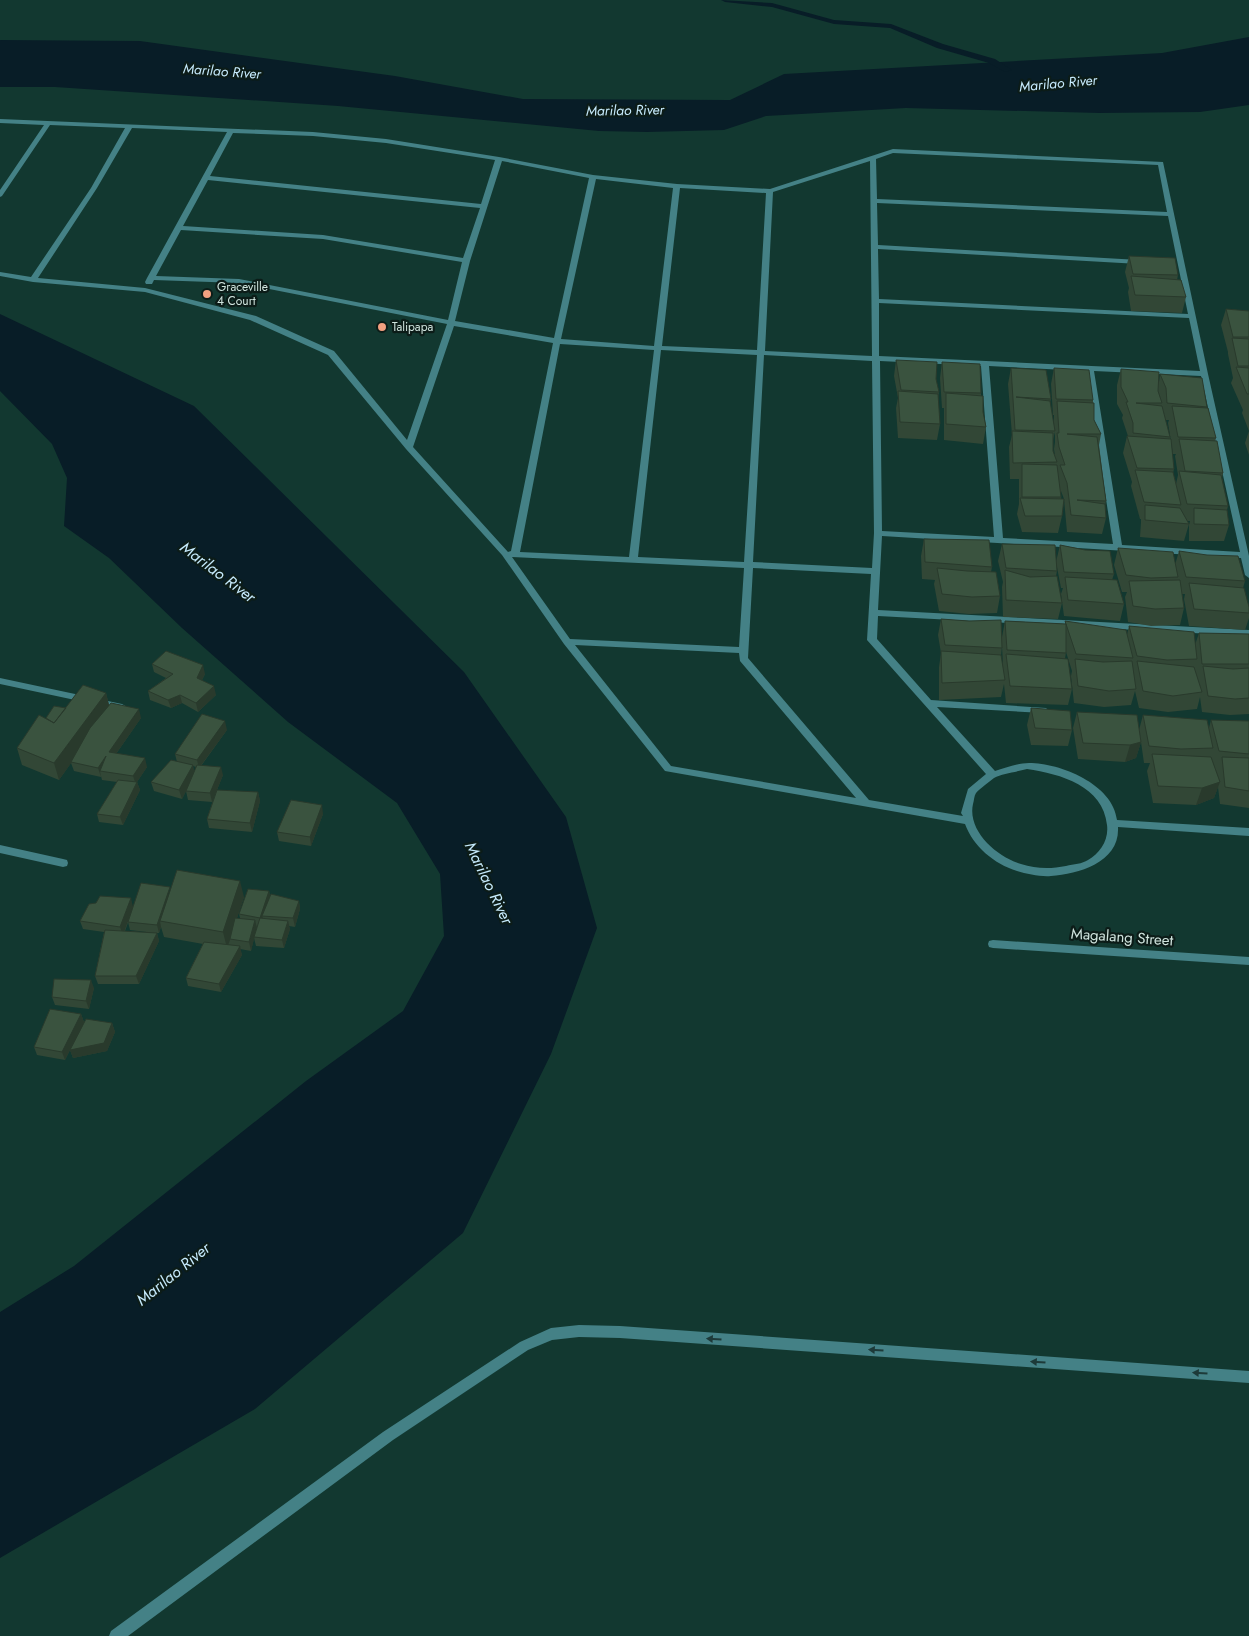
<svg xmlns="http://www.w3.org/2000/svg" width="1249" height="1636" font-family="Jost,sans-serif">
	<rect width="100%" height="100%" fill="#123830"/>
	<path fill="#081d27" d="M1249,37V105L1200,112L1099,113L906,108L766,116L724,130L647,132L599,131L338,106L55,87H0V40L140,41L395,76L523,99L730,100L784,74L1162,53Z
		M0,314L194,406L464,672L566,817L597,928L551,1054L463,1233L255,1409L0,1558V1312L74,1266L306,1081L403,1011L444,936L440,874L397,803L288,722L182,628L109,558L64,526L67,478L52,444L0,391Z"/>
	<g fill="none" stroke-linecap="round" stroke-linejoin="round">
		<path fill="#081d27" fill-rule="evenodd" d="M721,0L772,3L834,20L891,24L943,44L995,59L1012,70L1005,72L989,63L937,48L890,28L834,24L772,7L725,2Z"/>
		<path fill="#448186" fill-rule="evenodd" d="M993,940L1249,957V965L993,948L989,947L988,944L989,941Z"/>
		<path fill="#448186" fill-rule="evenodd" d="M0,119L313,132L386,139L499,157L593,175L677,184L770,189L893,149L1163,162L1208,374L1249,556V578L1245,575L1241,558L882,536L878,610L1249,630V636L878,616L877,639L931,700L1046,708L1048,710L1043,713L937,707L995,771C1005,768 1018,763 1029,763C1060,763 1113,784 1117,820L1249,828V836L1118,827C1120,862 1079,874 1051,876C1041,877 1027,874 1017,871C994,864 973,846 965,824L665,771L564,644L502,555L406,449L328,355L250,320L145,292L33,282L0,276V272L31,277L91,188L125,128L50,125L2,196L0,197V190L44,125L0,123ZM132,128L227,132L147,278L145,282L146,284H152L154,280L239,283L447,324L407,440L334,351L256,316L145,288L38,278L97,188ZM233,133L313,136L386,143L495,160L481,204L210,176ZM893,153L1158,165L1167,212L877,199L876,159ZM502,161L589,178L554,338L455,321L470,261ZM870,161L872,356L765,351L773,192ZM596,179L673,188L654,346L561,339ZM208,180L480,208L463,258L323,235L183,226ZM680,188L766,193L757,350L662,346ZM877,203L1168,216L1188,314L879,299L878,249L1139,264L1143,262L1139,260L878,245ZM181,230L323,239L462,262L448,320L239,279L156,276ZM879,303L1189,318L1200,371L879,356ZM454,326L553,343L511,551L508,552L413,447ZM560,344L654,350L629,557L520,552ZM661,350L757,355L744,562L638,557ZM764,355L872,361L874,533L872,568L753,562ZM880,361L981,366L994,537L882,531ZM989,366L1086,371L1113,544L1003,538ZM1094,371L1201,376L1240,552L1122,545ZM512,557L744,568L739,647L570,639ZM753,568L871,574L867,640L986,774L968,789L961,813L963,816L869,800L748,658ZM575,645L739,653L740,661L856,798L671,766ZM1027,769C1061,774 1103,786 1107,825C1109,840 1100,853 1088,860C1082,864 1074,864 1066,866C1051,869 1036,869 1021,864C997,857 967,831 973,804C974,801 974,796 976,793C978,790 982,788 985,785C988,783 991,780 994,778C1003,773 1017,772 1027,769Z
			M0,678L122,704L127,707L122,710L0,684Z
			M0,845L63,859L67,860L68,863L67,866L63,867L0,853Z
			M579,1325L620,1326L1249,1371V1383L620,1338L579,1337L552,1340L528,1350L393,1440L128,1636H109L111,1631L383,1432L520,1342L551,1328Z"/>
	</g>
	<path fill="#324736" fill-rule="evenodd" d="M1129,256L1178,275L1177,280L1186,297L1182,313L1131,311L1128,292L1129,288L1125,272Z
		M1226,309L1249,311V455L1245,443L1249,431L1242,413L1243,410L1231,383L1233,378L1228,354V352L1221,325Z
		M896,360L936,379L939,392L938,398L940,424L937,440L898,438L896,408L898,398L894,376Z
		M942,362L981,393V396L983,412L986,427L983,444L944,440V408H942L940,378Z
		M1011,368L1051,399L1050,402L1054,428V415H1053L1051,384L1054,368L1093,400V403L1094,420L1101,434L1099,445L1106,501L1105,506L1106,518L1102,534L1067,532L1064,499L1061,491L1062,516L1058,533L1022,532L1017,514L1019,504V479H1010L1009,447L1012,435L1008,384ZM1055,432V442L1054,449L1055,456L1053,451V440Z
		M1121,369L1159,382L1160,374L1207,407L1216,438L1215,441L1223,473L1222,478L1228,506L1227,510L1229,525L1224,541H1189V525L1190,521H1187L1189,524L1184,541L1140,537L1141,522V519H1140L1131,486L1132,482L1123,453L1127,436H1128L1122,418L1123,415L1117,404V385ZM1165,420H1169L1168,423L1173,454H1176L1175,456L1178,475L1176,484L1173,473L1174,469L1170,439V437Z
		M924,539L992,567L991,572L1000,596L997,613L969,614L939,611L934,584L935,580L922,579L921,556Z
		M1002,544L1057,571L1056,576L1062,603L1058,619L1003,617L1002,587L1003,582L998,561Z
		M1060,545L1085,550L1114,574L1112,580L1124,604L1120,621L1064,616L1061,594L1063,588H1061L1056,562Z
		M1118,548L1175,565L1179,551L1245,581L1243,588L1249,607V618L1245,630L1189,626L1184,599L1185,594H1182L1184,608L1180,625L1151,626L1128,622L1125,597L1127,592H1122L1114,565Z
		M941,619L1002,637L1005,621L1065,624V621L1127,635L1129,626L1195,645L1199,633L1249,634V714L1230,715L1202,712L1200,697L1197,709L1168,712L1139,708L1135,691L1131,705L1104,707L1074,703L1071,676L1072,671L1066,652L1065,659L1072,689L1068,705L1006,703L1004,684L1001,697L939,700V667L941,653L938,635ZM1002,646L1003,666V668L1001,656Z
		M152,664L205,674L202,680L216,695L198,712L182,703L171,708L150,700L148,691L166,678L154,672Z
		M106,693L109,705L141,718L116,754L147,767L137,782L140,790L123,825L99,822L97,814L117,782L102,780L101,776V777L74,771L71,763L59,780L22,765L17,748L46,718L66,708Z
		M1031,708L1072,730L1068,746L1031,745L1027,725Z
		M1077,712L1139,730L1143,715L1209,728L1211,720L1249,721V808L1220,804L1218,787L1214,798L1196,805L1153,803L1147,771L1150,763H1144L1141,742L1136,758L1125,762L1078,759L1073,728Z
		M227,730L201,766L223,775L217,790L258,792L260,801L252,832L209,828L207,819L216,791L212,802L188,800L186,791L188,787L182,799L154,791L151,782L177,762L175,754ZM193,766L196,767L194,772Z
		M323,814L311,846L279,841L277,832Z
		M269,891L270,896L299,901L300,909L295,927L289,926L290,929L284,948L256,946L254,938L251,951L240,949L242,955L221,992L188,986L186,978L203,944L164,937L161,927L159,933H157L159,941L139,984H98L95,976L104,932L83,929L80,921L133,906L244,897L237,918H240L239,914ZM130,917L128,922L130,930L155,933L125,931Z
		M94,988L89,1009L55,1005L52,997Z
		M81,1014L84,1022L112,1023L115,1032L107,1051L73,1058L70,1050L65,1060L37,1055L34,1047Z"/>
	<path fill="#293a2c" d="M203,665L205,674L199,686L197,678Z
		M214,686L216,695L198,712L196,703Z
		M106,693L110,709L59,780L54,763Z
		M180,695L182,703L171,708L168,700Z
		M139,709L141,718L111,761L109,752Z
		M225,721L227,730L199,768L197,760Z
		M1141,742L1136,758L1125,762L1130,745Z
		M106,756L100,771L101,777L98,768Z
		M145,758L147,767L137,782L140,790L123,825L120,817L136,785L133,776Z
		M193,765L195,774L182,799L179,790Z
		M221,767L223,775L212,802L210,793Z
		M1220,782L1214,798L1196,805L1202,788Z
		M258,792L260,801L252,832L250,823Z
		M322,805L323,814L311,846L310,837Z
		M240,881L244,897L230,939V940L227,948L223,932Z
		M170,887L163,922L160,921L161,927L159,933L157,925Z
		M269,891L271,900L262,916L264,921L260,918Z
		M131,898L133,907L123,935L120,927Z
		M299,901L300,909L295,927L293,918Z
		M255,920L257,928L251,951L249,942Z
		M288,921L290,929L284,948L282,940Z
		M157,933L159,941L139,984L136,976Z
		M240,946L242,955L221,992L219,984Z
		M91,980L94,988L89,1009L86,1001Z
		M81,1014L84,1022L112,1023L115,1032L107,1051L73,1058L70,1050L65,1060L62,1052Z"/>
	<path fill="#3a533f" stroke="#293a2c" d="M1129,256L1175,258L1178,275L1133,274Z
		M1131,276L1181,280L1186,297L1135,295Z
		M1226,309L1249,311V337H1233Z
		M1232,338L1249,339V366H1238Z
		M896,360L937,362L936,379L939,392L901,390Z
		M942,362L980,364L981,393L944,392Z
		M1236,367L1249,368V394H1247Z
		M1011,368L1046,370L1051,399L1016,397L1050,401L1055,431L1015,430Z
		M1054,368L1089,370L1093,400L1056,399Z
		M1121,369L1159,372L1158,391L1162,403H1136L1162,406L1170,437L1133,433V423L1126,402H1128L1121,387Z
		M1160,374L1202,378L1207,407L1167,403L1166,388Z
		M898,391L938,394L940,424L900,422Z
		M946,393L983,396V412L986,427L946,424Z
		M1057,401L1094,403V420L1101,434H1067L1097,437L1106,501L1077,500L1105,504L1106,518L1071,515L1067,483L1060,465H1065L1059,447L1057,433H1059Z
		M1172,406L1208,408L1216,438L1178,437Z
		M1012,431L1053,433V451L1057,462L1013,463Z
		M1127,436L1171,439L1174,469L1137,468Z
		M1179,439L1217,441L1223,473L1185,471Z
		M1022,464L1057,465L1061,497H1022Z
		M1135,470L1173,472L1181,505L1144,502Z
		M1179,471L1221,475L1228,506L1187,504Z
		M1020,498L1064,499L1062,516H1025Z
		M1145,505L1180,508L1189,524L1145,520Z
		M1194,508L1227,510L1229,525L1194,524Z
		M924,539L989,540L992,567L925,562Z
		M1002,544L1055,545L1057,571L1006,568Z
		M1060,545L1085,550L1110,551L1114,574L1064,572Z
		M1118,548L1173,552L1178,577L1151,578L1126,575Z
		M1179,551L1207,555L1238,556L1245,581L1186,577Z
		M937,568L967,571L996,572L1000,596L972,597L942,594Z
		M1005,570L1030,577L1057,576L1062,603L1006,600Z
		M1065,577L1117,580L1124,604L1068,600Z
		M1180,580L1184,608L1155,609L1133,606L1129,581Z
		M1189,583L1244,588L1249,607V613L1194,609Z
		M941,619L969,621L1001,620L1002,648L945,645Z
		M1005,621L1066,624L1065,621L1126,630L1133,658L1076,654L1066,624V653L1007,650Z
		M1129,626L1194,632L1197,659L1167,660L1137,656Z
		M1199,633L1249,634V664H1202Z
		M166,651L203,665L197,678L214,686L196,703L180,695L168,700L148,691L173,674L152,664Z
		M941,651L1001,655L1005,680L942,683Z
		M1006,654L1068,659L1072,689L1010,686Z
		M1075,659L1103,662L1132,661L1136,689L1109,691L1078,686Z
		M1137,661L1194,667L1202,692L1173,696L1143,691Z
		M1203,666L1233,669L1249,668V698L1235,699L1208,696Z
		M83,685L106,693L54,763L17,748L39,715L54,723Z
		M111,703L139,709L109,752L145,758L133,776L100,771L106,756L98,768L71,762L90,728Z
		M54,706L66,708L54,723L46,718Z
		M1031,708L1070,711L1072,730L1035,728Z
		M1077,712L1137,715L1141,742L1130,745L1083,743Z
		M202,714L225,721L197,760L175,754Z
		M1143,715L1207,720L1213,748L1181,749L1149,746Z
		M1211,720L1249,721V754L1219,751Z
		M1152,754L1211,757L1220,782L1202,788L1158,786Z
		M1222,757L1249,758V791L1225,787Z
		M171,760L193,765L179,790L151,782Z
		M197,765L221,767L210,793L186,791Z
		M118,780L137,782L120,817L97,814Z
		M217,790L258,792L250,823L207,819Z
		M291,800L322,805L310,837L277,832Z
		M177,870L240,881L223,932L160,921Z
		M141,883L170,887L157,925L128,922Z
		M248,889L269,891L260,918L288,921L282,940L254,937L260,918L239,914Z
		M271,894L299,901L293,918L262,916Z
		M100,896L131,898L120,927L80,921L89,904L96,903Z
		M235,918L255,920L249,942L230,939Z
		M105,930L157,933L136,976H95Z
		M204,942L240,946L219,984L186,978Z
		M54,979L91,980L86,1001L52,997Z
		M50,1009L81,1014L62,1052L34,1047Z
		M86,1019L112,1023L104,1043L70,1050Z"/>
	<defs><path id="oneway-solid" d="M-6-.8H1V-3.2L6.5 0L1 3.2V.8H-6Z" transform="scale(1.25)"/></defs>
	<g fill="#1d3a39">
		<use href="#oneway-solid" transform="translate(714 1339) rotate(-176)"/>
		<use href="#oneway-solid" transform="translate(876 1350) rotate(-176)"/>
		<use href="#oneway-solid" transform="translate(1038 1362) rotate(-176)"/>
		<use href="#oneway-solid" transform="translate(1200 1373) rotate(-176)"/>
	</g>
	<g fill="#f2a080" stroke="#0c1c18" stroke-width="2">
		<circle cx="207" cy="294" r="5"/>
		<circle cx="382" cy="327" r="5"/>
	</g>
	<g text-anchor="middle" dominant-baseline="central" stroke-width="4.5" stroke-linejoin="round" paint-order="stroke">
		<g font-size="12" fill="#d0e4de" stroke="#0c1c18" text-anchor="start">
			<text x="217" y="287">Graceville<tspan x="217" dy="14">4 Court</tspan></text>
			<text x="392" y="327">Talipapa</text>
		</g>
		<g font-size="14" font-style="italic" fill="#c7ebfd" stroke="#0c1c18">
			<text transform="translate(222 71) rotate(4)">Marilao River</text>
			<text transform="translate(1058 83) rotate(-5)">Marilao River</text>
			<text transform="translate(625 110) rotate(-1)">Marilao River</text>
		</g>
		<g font-size="15" fill="#d0e4de" stroke="#0c1c18">
			<text transform="translate(1122 937) rotate(4)">Magalang Street</text>
		</g>
		<g font-size="16" font-style="italic" fill="#c7ebfd" stroke="#0c1c18">
			<text transform="translate(218 572) rotate(37)">Marilao River</text>
			<text transform="translate(489 883) rotate(64)">Marilao River</text>
			<text transform="translate(173 1274) rotate(-39)">Marilao River</text>
		</g>
	</g>
</svg>
